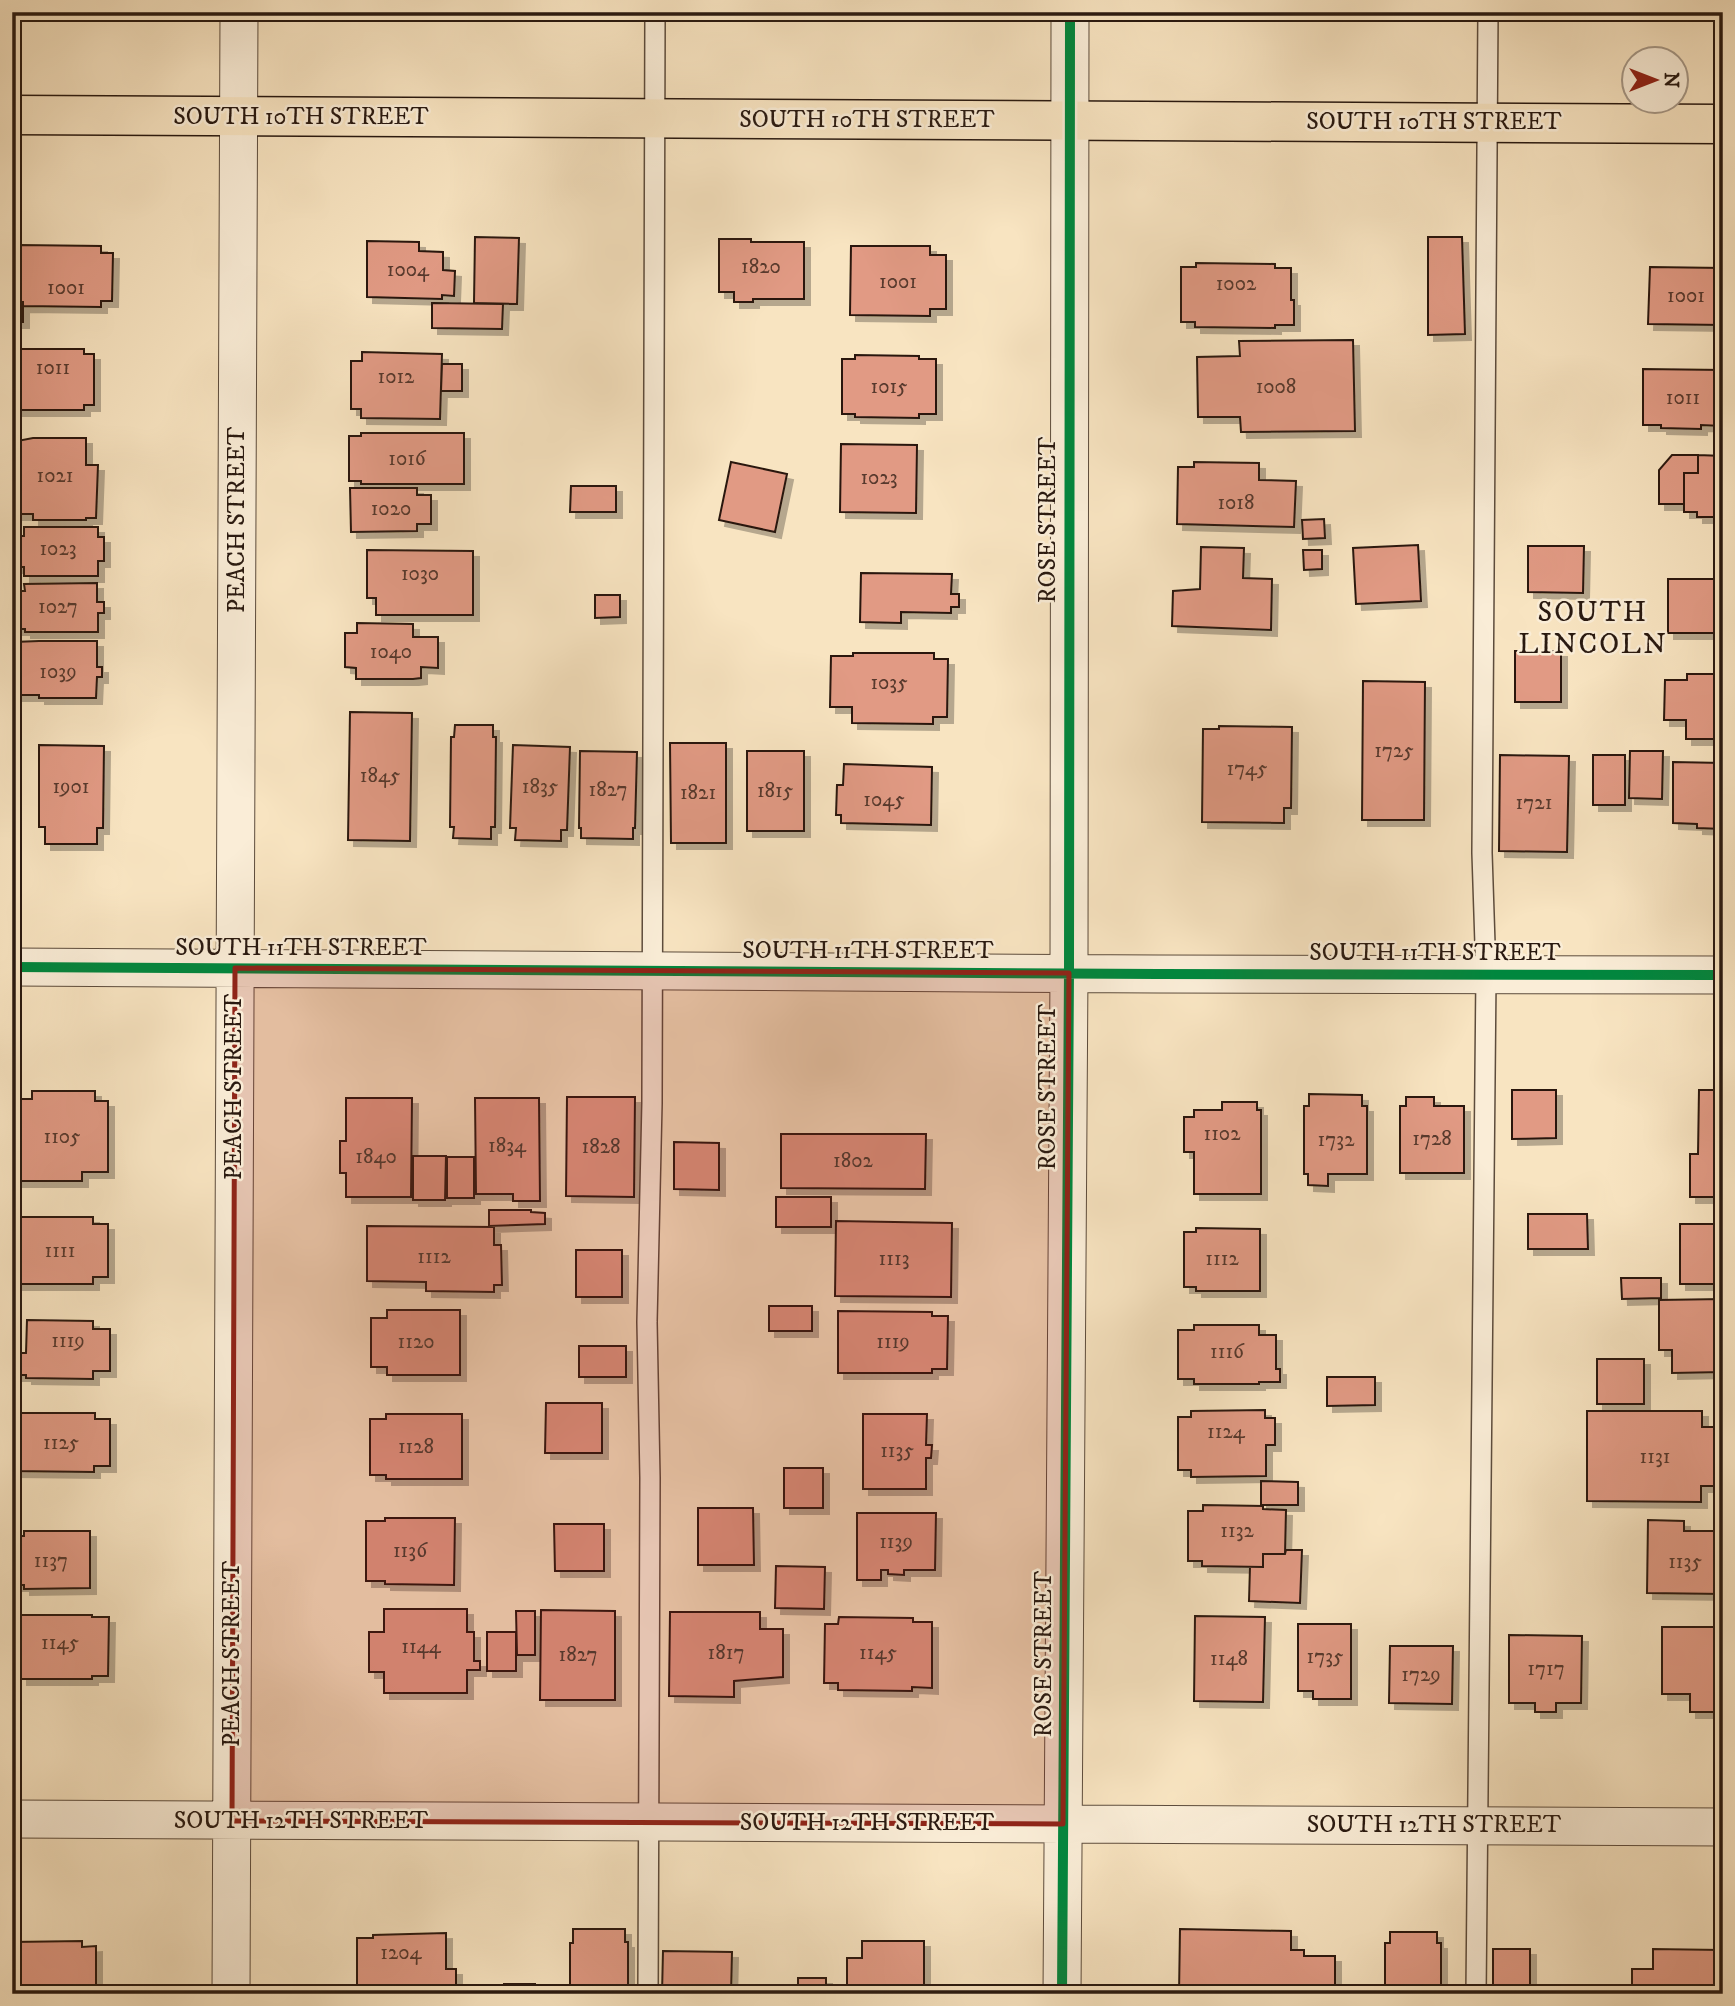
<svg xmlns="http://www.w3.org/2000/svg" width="1735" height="2006" font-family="'IM FELL DW Pica',serif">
	<defs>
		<filter id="shadow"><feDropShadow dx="6" dy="6" stdDeviation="0" flood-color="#0004"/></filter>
	</defs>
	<rect width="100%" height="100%" fill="#f8e4c1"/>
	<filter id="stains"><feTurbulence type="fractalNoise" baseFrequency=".00286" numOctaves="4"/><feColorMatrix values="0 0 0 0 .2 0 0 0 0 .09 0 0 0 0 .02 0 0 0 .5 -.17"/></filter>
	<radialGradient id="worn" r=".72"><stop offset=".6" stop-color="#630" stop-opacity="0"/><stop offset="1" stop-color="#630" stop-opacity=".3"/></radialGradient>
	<path fill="#e19a84" stroke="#291910" stroke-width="2" filter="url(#shadow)" d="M475,237L519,238L517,304L474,303Z
		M1428,237H1462L1465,334L1428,335Z
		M719,239H751V242H804V299H753V302H734V292H719Z
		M367,241L419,242V251L443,252V270L455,271L454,296L442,295V299L367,297Z
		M20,245L101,246V253H113L112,301H101V307L23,306V302H19V276H12V249H20Z
		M851,246H930V255H946V309H930V316L850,315Z
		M1196,263L1275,264V268H1291V300H1294V325H1275V328L1195,327V322H1181V267H1196Z
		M1650,267L1723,268V325L1648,324Z
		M12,302H23V322H12Z
		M432,303L503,304L502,329L432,328Z
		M1353,340L1355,431L1241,432L1240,417H1198L1197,357L1240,356L1239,341Z
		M17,349H84V354H94V405H84V410H17V383H12V351Z
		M362,352L442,354L440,419L361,418V409H351V361H362Z
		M855,355L919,356V359H936V414H919V418L855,417V414H842V359H855Z
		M442,364H462V391H441Z
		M1643,369L1723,370V426L1701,425V429L1661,428V425H1643Z
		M361,433H464V484H361V481H349V436H361Z
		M33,438H86V465H98L96,518H86V520H33V514H15V487H12V442Z
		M841,444L917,445L916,513L840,512Z
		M1672,455H1698V473H1684V504H1659V470Z
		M1698,455L1723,456V517H1697V512H1684V473H1698Z
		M731,462L787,474L775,532L719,520Z
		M1194,462L1259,463V480L1296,481L1294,527L1177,524L1178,467H1194Z
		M571,486H616V512H570Z
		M350,488H417V495H431V524H417V531L351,532Z
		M1324,519L1325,538L1303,539L1302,520Z
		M24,527H98V537H104V561H98V576H24V567H12V536H24Z
		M1418,545L1421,601L1356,604L1353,548Z
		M1528,546H1584L1583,593L1528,592Z
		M1201,547L1244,548L1243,578L1272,579L1271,630L1172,626L1173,591L1200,589Z
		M367,550L473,551V615H376V598H367Z
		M1303,550H1322V569L1304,570Z
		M861,573L952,574L951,594H959V607H951V613L901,612V623L860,622Z
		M1668,579H1723V633H1668Z
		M97,583V602H104V613H98V632H25V629H12V591H25L24,584Z
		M595,595H620V617L595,618Z
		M357,623L413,624V637H438V668L421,667V678L413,679H356V668L345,667V633H357Z
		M39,641H97V667H102V677H97L96,698H39V695H16L17,684H13L14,642Z
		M1515,651H1561V702H1515Z
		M853,653H934V659H948L947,717H933V724L852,723V707H830L831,656H853Z
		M1687,674H1723V739H1686V720H1664L1665,680H1687Z
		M1363,681L1425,682L1424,820H1362Z
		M350,712L412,713L410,841L348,840Z
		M455,725H493V737H496L495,827H491V839L453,838L454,827H450L451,737H454Z
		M1219,726L1292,727L1291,808H1284V823L1202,822L1203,729H1219Z
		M670,743H726V843H671Z
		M39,745L104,746L103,828H97V844H45V827H39Z
		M513,745L570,747L567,830H561V841L515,840L516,828H510Z
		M580,751L637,752L635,828H633V839L581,838V828H579Z
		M747,751H804V831H747Z
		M1630,751H1663L1662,799L1629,798Z
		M1500,755L1569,756L1567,852L1499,851Z
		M1593,755H1625V805H1593Z
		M1673,762L1723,763V829L1697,828V824L1673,823Z
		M844,764L932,767L931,825L841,823V815H836L837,785H843Z
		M1512,1090H1556V1138L1512,1139Z
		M1699,1090H1723V1197H1690V1154H1698Z
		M32,1091H95V1101H108V1172H82V1181H17V1099H32Z
		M1309,1094L1362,1095V1106H1367V1174H1328V1186L1308,1185V1174H1304V1106H1309Z
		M567,1097H635L634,1197L566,1196Z
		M1406,1097H1434V1106H1464V1173H1400V1106H1406Z
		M346,1098H412L411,1197H346V1173H340V1141H346Z
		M475,1098H539L540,1201H513V1194H476Z
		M1222,1102H1257V1110H1261V1194H1194V1152H1184V1117H1194V1110H1222Z
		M781,1134H926L925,1189L781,1188Z
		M674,1142L719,1143V1190L674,1189Z
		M413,1156H446L445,1200H413Z
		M447,1157H474V1198H447Z
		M776,1197H831V1227H776Z
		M489,1210H531V1212L545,1213V1224L489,1226Z
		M1528,1214H1587L1588,1249H1528Z
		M12,1217H93V1224H108V1277H93V1284H12Z
		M836,1221L952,1223L951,1297L835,1296Z
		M1680,1224H1723V1284H1680Z
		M367,1226L494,1227V1245H501L502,1285H494V1292L426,1291V1282L367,1281Z
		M1196,1228L1260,1229V1291H1196V1287H1184V1232H1196Z
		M576,1250H622V1297H576Z
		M1621,1278H1661V1298L1622,1299Z
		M1723,1299V1372L1672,1373V1350H1659V1300Z
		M769,1306H812V1331H769Z
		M387,1310H460V1375H387V1367H371V1318H387Z
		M838,1311L932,1312V1316H948L947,1369H932V1373H838Z
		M27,1320L93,1321V1329H110V1371H93V1379L26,1378V1375H15V1353H26Z
		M1194,1325H1259V1335H1276V1369H1280V1382H1259V1384H1194V1379H1178V1330H1194Z
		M579,1346H626V1377H579Z
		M1597,1359H1644V1404H1597Z
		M1327,1377H1375V1405L1327,1406Z
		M546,1403H602V1453H545Z
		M1265,1410V1418H1275V1445H1266V1476L1191,1477V1470H1178V1417H1191V1411Z
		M1587,1411H1702V1427H1723V1486H1701V1502L1587,1501Z
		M12,1413H95V1419H110V1466H94V1472L12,1471Z
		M386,1414H462V1479H386V1475H370V1419H386Z
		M863,1414H927L926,1445H932L931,1458H926V1489H863Z
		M784,1468H823V1508H784Z
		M1261,1481L1298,1482V1505H1261Z
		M1203,1505L1263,1506V1509L1286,1510L1285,1554H1263V1567L1202,1566V1561H1188V1511H1203Z
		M698,1508H753L754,1565H698Z
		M857,1513H936L935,1570H904V1575L888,1574V1570H881V1580H857Z
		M385,1518H455L454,1585L385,1584V1581H366V1521H385Z
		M1648,1520L1684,1521V1531H1723V1594L1647,1593Z
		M554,1524H604V1571H555Z
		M24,1531H90V1588L24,1589V1585H12V1536H24Z
		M1286,1550H1302L1300,1603L1249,1601L1250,1567H1263V1554H1285Z
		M776,1566L825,1567L824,1609L775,1608Z
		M384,1609H467V1632H474V1661H480V1670H467V1693H384V1672H369V1632H384Z
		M541,1610L615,1611V1700H540Z
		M516,1611H535V1655H517Z
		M670,1612H760V1629H783V1677L734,1681V1697L669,1696Z
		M21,1615H92V1617H109L108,1676H92V1679H21V1656H12V1630H21Z
		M1195,1616L1265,1617L1263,1702L1194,1701Z
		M839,1617L913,1618V1622H932V1688L912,1687V1691L838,1690V1683H824L825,1624H838Z
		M1298,1624H1351V1699H1313V1691H1298Z
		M1662,1627H1723V1712H1690V1694H1662Z
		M487,1632H516V1671H487Z
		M1509,1635L1582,1636L1581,1703H1556V1712H1535V1703H1509Z
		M1390,1646H1453L1452,1704L1389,1703Z
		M573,1929H625V1942H628V1994H570V1943H573Z
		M1180,1929L1291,1931V1950H1304V1956H1335V1994H1179Z
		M1390,1932H1437V1943H1441V1994H1385V1943H1390Z
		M446,1933V1969H456V1994H357V1938H373V1935Z
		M82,1941V1947L96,1946V1994H12V1942Z
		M862,1941H924V1994H862V1986H847V1958H862Z
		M1721,1947H1723V1994H1632V1969H1653V1949L1721,1950Z
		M1493,1949H1530V1993H1493Z
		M663,1951L732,1952L731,1994H662Z
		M798,1978H826V1994H798Z
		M504,1984H535V1994H504Z"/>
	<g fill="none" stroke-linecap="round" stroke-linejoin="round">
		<defs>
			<path id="lane" d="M648,1994L650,1478L647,1322L652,1103L655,12
				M1476,1994L1486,975L1482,853L1488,12"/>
			<path id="street" d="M12,967L1158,974L1723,975
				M12,1819L1723,1827
				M231,1994L239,12
				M1062,1994L1069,973L1070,12"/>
			<path id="primary" d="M12,115L1723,124"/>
		</defs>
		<use href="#lane" stroke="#5d4c3c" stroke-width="22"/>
		<use href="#street" stroke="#5d4c3c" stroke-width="39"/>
		<use href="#primary" stroke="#291910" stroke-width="41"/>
		<use href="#lane" stroke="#faedd7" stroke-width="19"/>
		<use href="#street" stroke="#faedd7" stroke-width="37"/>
		<use href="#primary" stroke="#f8e4c1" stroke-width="38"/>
		<defs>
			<path id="cycleway" d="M12,967L1158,974L1723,975
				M1062,1994L1069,973L1070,12"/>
		</defs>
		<use href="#cycleway" stroke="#faedd7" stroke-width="15"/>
		<use href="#cycleway" stroke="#00873e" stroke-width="10"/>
	</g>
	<path fill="#8f2418" fill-opacity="0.2" stroke="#8f2418" stroke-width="5" stroke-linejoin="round" d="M235,968L1069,973L1063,1824L232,1821Z"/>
	<g text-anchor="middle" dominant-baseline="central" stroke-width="5" stroke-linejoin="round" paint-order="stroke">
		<g font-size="21" fill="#57392d">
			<text x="761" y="267">1820</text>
			<text x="408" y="270">1004</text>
			<text x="898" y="282">1001</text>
			<text x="1236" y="284">1002</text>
			<text x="66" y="288">1001</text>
			<text x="1686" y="296">1001</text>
			<text x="53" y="368">1011</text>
			<text x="396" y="377">1012</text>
			<text x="889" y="387">1015</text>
			<text x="1276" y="387">1008</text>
			<text x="1683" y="398">1011</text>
			<text x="407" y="459">1016</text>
			<text x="55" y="476">1021</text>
			<text x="879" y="478">1023</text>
			<text x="1236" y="503">1018</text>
			<text x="391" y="509">1020</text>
			<text x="58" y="549">1023</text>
			<text x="420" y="574">1030</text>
			<text x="58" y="607">1027</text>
			<text x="391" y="652">1040</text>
			<text x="58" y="672">1039</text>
			<text x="889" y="683">1035</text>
			<text x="1394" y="751">1725</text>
			<text x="1247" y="769">1745</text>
			<text x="380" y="776">1845</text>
			<text x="71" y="787">1901</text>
			<text x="540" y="787">1835</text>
			<text x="608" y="790">1827</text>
			<text x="775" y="791">1815</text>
			<text x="698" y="793">1821</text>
			<text x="884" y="800">1045</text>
			<text x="1534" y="803">1721</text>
			<text x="1222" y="1134">1102</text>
			<text x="62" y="1137">1105</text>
			<text x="1432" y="1139">1728</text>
			<text x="1336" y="1140">1732</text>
			<text x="507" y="1146">1834</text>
			<text x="601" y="1147">1828</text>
			<text x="376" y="1157">1840</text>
			<text x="853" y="1161">1802</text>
			<text x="60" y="1251">1111</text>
			<text x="434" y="1257">1112</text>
			<text x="894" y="1259">1113</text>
			<text x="1222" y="1259">1112</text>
			<text x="68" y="1341">1119</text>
			<text x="416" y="1342">1120</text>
			<text x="893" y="1342">1119</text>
			<text x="1227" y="1352">1116</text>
			<text x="1226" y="1432">1124</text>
			<text x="61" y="1443">1125</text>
			<text x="416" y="1447">1128</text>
			<text x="897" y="1451">1135</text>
			<text x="1655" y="1457">1131</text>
			<text x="1237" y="1531">1132</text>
			<text x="896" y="1542">1139</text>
			<text x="410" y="1551">1136</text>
			<text x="51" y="1561">1137</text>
			<text x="1685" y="1562">1135</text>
			<text x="60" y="1643">1145</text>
			<text x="421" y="1647">1144</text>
			<text x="726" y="1653">1817</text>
			<text x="878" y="1653">1145</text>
			<text x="578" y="1655">1827</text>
			<text x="1325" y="1657">1735</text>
			<text x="1229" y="1659">1148</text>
			<text x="1546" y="1669">1717</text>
			<text x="1421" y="1675">1729</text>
			<text x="401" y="1953">1204</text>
		</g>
		<g font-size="24" fill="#291910" stroke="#faedd7">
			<text x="301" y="117">SOUTH 10TH STREET</text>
			<text x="867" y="120">SOUTH 10TH STREET</text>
			<text x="1434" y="122">SOUTH 10TH STREET</text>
			<text transform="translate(237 520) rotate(-90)">PEACH STREET</text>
			<text transform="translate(1048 520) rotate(-90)">ROSE STREET</text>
			<text x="301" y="948">SOUTH 11TH STREET</text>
			<text x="868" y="951">SOUTH 11TH STREET</text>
			<text x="1435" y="953">SOUTH 11TH STREET</text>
			<text transform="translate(234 1087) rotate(-90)">PEACH STREET</text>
			<text transform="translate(1048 1087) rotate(-90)">ROSE STREET</text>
			<text transform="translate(232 1654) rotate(-90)">PEACH STREET</text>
			<text transform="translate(1044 1654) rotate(-90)">ROSE STREET</text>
			<text x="301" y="1821">SOUTH 12TH STREET</text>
			<text x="867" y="1823">SOUTH 12TH STREET</text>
			<text x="1434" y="1825">SOUTH 12TH STREET</text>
		</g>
		<g font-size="28" letter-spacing="2" fill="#291910" stroke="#faedd7">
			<text x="1593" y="612">SOUTH<tspan x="1593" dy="32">LINCOLN</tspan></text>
		</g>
	</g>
	<rect width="1735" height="2006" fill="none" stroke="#f8e4c1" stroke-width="42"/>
	<rect x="14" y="14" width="1707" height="1978" fill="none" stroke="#291910" stroke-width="3.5"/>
	<rect x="21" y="21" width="1693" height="1964" fill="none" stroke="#291910" stroke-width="2"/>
	<g transform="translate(1655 80) rotate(90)"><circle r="33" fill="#faedd7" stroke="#a69887" stroke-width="2"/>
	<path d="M0-5L12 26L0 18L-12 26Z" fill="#8f2418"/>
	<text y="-10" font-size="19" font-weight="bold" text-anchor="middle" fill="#291910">N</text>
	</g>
	<rect width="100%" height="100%" filter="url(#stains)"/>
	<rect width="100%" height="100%" fill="url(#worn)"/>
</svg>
